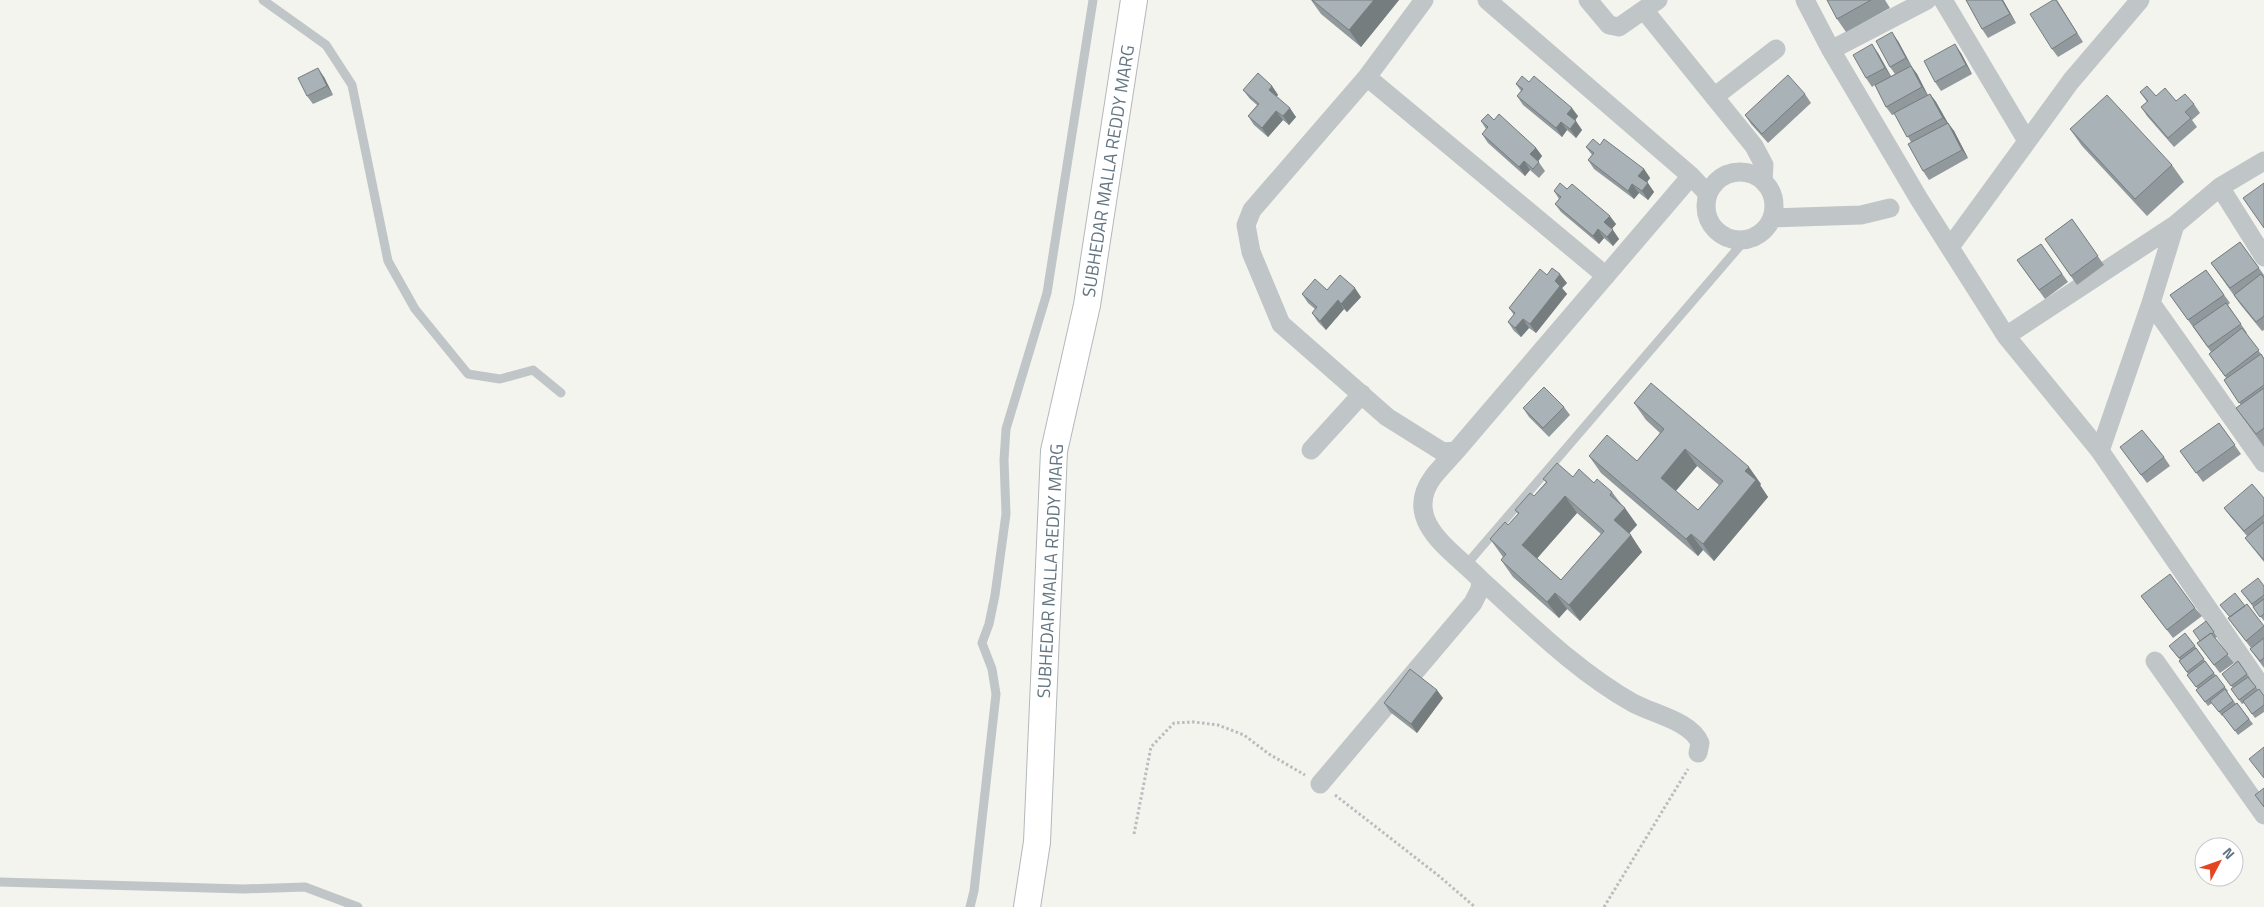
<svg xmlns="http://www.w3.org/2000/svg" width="2264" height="907" font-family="'Titillium Web',sans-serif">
	<rect width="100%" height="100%" fill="#f4f4ef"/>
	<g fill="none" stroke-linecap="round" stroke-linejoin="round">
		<defs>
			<path id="secondary" d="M1027,907L1037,842L1054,451L1087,305L1134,0"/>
		</defs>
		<use href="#secondary" stroke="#b2b8bc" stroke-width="28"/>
		<path stroke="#babcbe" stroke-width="3" stroke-dasharray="2.5 2.5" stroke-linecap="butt" d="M1335,795L1439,876L1475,907
			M1134,834L1151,747L1174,723L1194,722L1218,725L1244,735L1269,754L1305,775
			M1604,907L1688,769"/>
		<path stroke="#c0c5c7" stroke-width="9" d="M263,0L326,45L352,85L388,261L415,309L468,374L500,379L533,370L561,393
			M1466,565L1745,240
			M0,882L243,889L305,887L358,907
			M970,907L974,891L996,694L992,669L982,643L989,624L995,595L1006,514L1004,460L1006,429L1047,293L1093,0"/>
		<path stroke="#c0c5c7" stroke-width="19" d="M1424,0L1367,77L1252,210L1246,225L1251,252L1281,324L1387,417L1443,452L1456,451L1691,176
			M1487,0L1691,176L1708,194
			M1588,0L1609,25L1619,27L1658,0
			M1805,0L1831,50L1919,199L2006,336L2100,451L2264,690
			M1943,0L2027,141
			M1644,10L1754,146L1764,165L1763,181
			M1831,50L1927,0
			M1367,77L1606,276
			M1714,97L1776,49
			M1706 206a34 34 0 1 1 68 0a34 34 0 1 1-68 0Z
			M2220,187L2264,257
			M1772,218L1861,215L1890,208
			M1950,247L2071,81L2140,0
			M2151,303L2264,463
			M2006,336L2175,225
			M1311,450L1362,394
			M2100,451L2151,303L2175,225L2220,187L2264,161
			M1481,580C1529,623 1576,671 1633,703C1653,714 1691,721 1700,743L1698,753
			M2155,661L2264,815
			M1320,784L1473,603L1480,589L1481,580C1455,552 1400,522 1433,477C1440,468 1449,459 1456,451"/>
		<use href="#secondary" stroke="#fff" stroke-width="26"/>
	</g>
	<path fill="#91999d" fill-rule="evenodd" d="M1311,0H1399L1361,47L1321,14Z
		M1827,0H1885L1890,8L1846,32L1837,19Z
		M1966,0H2003L2016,23L1988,38L1982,29Z
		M2057,0L2083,42L2058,57L2052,49Z
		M1898,41L1912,67L1917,74L1928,95L1930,94L1936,102L1948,123L1954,131L1968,158L1929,180L1923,171L1911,142L1895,114L1892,115L1886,107L1875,85L1872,87L1866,78L1878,53L1891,76L1895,74L1890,67Z
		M1961,53L1972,74L1941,91L1935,82Z
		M324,77L333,95L313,104L307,96Z
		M1529,82L1578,116L1575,121L1582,130L1576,138L1567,130L1562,137L1523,105L1517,96L1521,91L1516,84Z
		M1272,86L1278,95L1276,97L1296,117L1289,125L1283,120L1268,137L1254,125L1248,116L1257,105L1250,99L1243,90Z
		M2140,92L2176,101L2194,104L2200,113L2192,120L2197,127L2174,147L2147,116L2141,107L2147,102Z
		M1805,94L1811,103L1768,143L1751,124L1745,115Z
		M1494,120L1536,148L1542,156L1538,161L1545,171L1539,178L1530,170L1525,176L1488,143L1482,134L1486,129L1481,121Z
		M2070,129L2172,165L2184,182L2147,216L2082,146Z
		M1600,145L1644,169L1650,178L1647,182L1654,192L1648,200L1639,193L1634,199L1594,169L1588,160L1592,155L1586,147Z
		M1567,189L1616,224L1612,229L1619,239L1613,246L1604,238L1599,244L1561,212L1555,204L1559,199L1554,191Z
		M2072,219L2104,265L2077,285L2045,239Z
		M2240,242L2264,275V330L2262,331L2240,304L2211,263Z
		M2041,244L2068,282L2045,299L2017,260Z
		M2206,270L2230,303L2228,305L2247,333L2246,334L2264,358V447L2236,408L2241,405L2224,380L2226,378L2209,354L2211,352L2170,295Z
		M1547,275L1567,283L1562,288L1567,294L1536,333L1529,328L1521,337L1514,331L1508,322L1514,315L1509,308Z
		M1327,290L1361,297L1347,312L1344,309L1326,330L1318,322L1312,313L1315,309L1308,303L1302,294Z
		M1634,403L1761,484L1760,485L1768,497L1714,561L1703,550L1698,556L1601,473L1589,456L1637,461L1660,433L1646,420ZM1697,466L1719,485L1698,510L1676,491Z
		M1564,407L1570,415L1549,437L1529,417L1523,408Z
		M2219,423L2241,454L2203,482L2180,451Z
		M2120,447L2164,457L2170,466L2147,483Z
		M1573,477L1594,483L1612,492L1637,525L1629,534L1642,552L1580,621L1567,609L1559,618L1513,577L1501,560L1503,557L1490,539L1508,525L1518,514L1515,510L1534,496L1546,482L1543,479ZM1577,513L1601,534L1561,580L1537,558Z
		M2264,498V562L2245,538L2247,536L2230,516L2224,508Z
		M2264,586V621L2241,591Z
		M2141,596L2195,608L2202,616L2173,638Z
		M2247,604L2264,627V668L2250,649L2251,648L2228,618Z
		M2206,621L2217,637L2215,638L2234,663L2220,673L2197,643L2200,641Z
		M2169,646H2195L2207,664L2228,691L2227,692L2236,704L2237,703L2253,724L2238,735L2223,715L2222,716L2212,703L2208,706L2196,690L2198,689L2187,675L2188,674L2179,661L2180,660Z
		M2222,674H2247L2250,678V679L2258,690L2264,696V712L2255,718L2244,703L2242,704L2231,689L2233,688Z
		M1443,698L1417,733L1390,712L1384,703Z"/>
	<path fill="#767d7f" d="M1374,0H1399L1361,47L1349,30Z
		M2002,0H2003L2016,23L2010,14Z
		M1892,32L1898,41L1912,67L1906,58Z
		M1872,44L1878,53L1891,77L1885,68Z
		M1955,44L1961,53L1972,74L1966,65Z
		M1911,66L1917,74L1928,96L1922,87Z
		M318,68L324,77L333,95L327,86Z
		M1272,86L1278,95L1275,98L1269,90Z
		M1930,94L1936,102L1950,127L1943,118Z
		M1290,108L1296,117L1289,125L1283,116Z
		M1572,108L1578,116L1573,123L1567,114Z
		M1276,111L1283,120L1268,137L1262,128Z
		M1576,121L1582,130L1576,138L1570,129Z
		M1561,122L1567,130L1562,137L1556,128Z
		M1948,123L1954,131L1968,158L1962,150Z
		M1536,148L1542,156L1537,163L1530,154Z
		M1524,161L1530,170L1525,176L1519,167Z
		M1644,169L1650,178L1645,185L1638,176Z
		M1648,183L1654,192L1648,200L1642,191Z
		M1632,184L1639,193L1634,199L1628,191Z
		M1610,216L1616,224L1610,231L1604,222Z
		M1598,229L1604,238L1599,244L1593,236Z
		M1613,230L1619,239L1613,246L1607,237Z
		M1560,274L1567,283L1562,288L1567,294L1536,333L1530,324L1555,281Z
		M1355,288L1361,297L1347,312L1341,304Z
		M1338,300L1344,309L1326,330L1320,321Z
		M1523,319L1529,328L1521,337L1515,328Z
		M1685,449L1697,466L1672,495L1661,478Z
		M1749,467L1761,484L1760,485L1768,497L1714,561L1703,544L1745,471Z
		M1565,496L1577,513L1534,562L1522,545Z
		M1625,508L1637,525L1625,537L1614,520Z
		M1691,534L1703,550L1698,556L1686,539Z
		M1631,535L1642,552L1580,621L1569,605Z
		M1555,593L1567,609L1559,618L1547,602Z
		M1437,690L1443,698L1417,733L1411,724Z"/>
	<path fill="#a9b2b6" stroke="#767d7f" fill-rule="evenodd" d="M1312,0H1374L1349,30Z
		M1827,0H1871L1837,19Z
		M1966,0H2002L2010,14L1982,29Z
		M2053,0H2056L2077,33L2052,49L2030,14Z
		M1892,32L1906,58L1890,67L1876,41Z
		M1872,44L1885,68L1866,78L1853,55Z
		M1955,44L1966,65L1935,82L1924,61Z
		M1911,66L1922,87L1886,107L1875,85Z
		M318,68L327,86L307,96L298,78Z
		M1258,73L1272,86L1269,90L1290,108L1283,116L1276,111L1262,128L1248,116L1259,104L1243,90Z
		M1788,75L1805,94L1762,134L1745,115Z
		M1522,76L1529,82L1534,76L1572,108L1567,114L1576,121L1570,129L1561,122L1556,128L1517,96L1523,89L1516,84Z
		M2147,86L2156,96L2165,88L2176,101L2185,94L2194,104L2185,112L2191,118L2168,138L2141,107L2148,101L2140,92Z
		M1930,94L1943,118L1907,137L1894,113Z
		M2107,95L2172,165L2135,199L2070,129Z
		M1488,114L1494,120L1499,114L1536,148L1530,154L1539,162L1533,169L1524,161L1519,167L1482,134L1488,127L1481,121Z
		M1948,123L1962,150L1923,171L1908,144Z
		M1593,139L1600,145L1604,139L1644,169L1638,176L1648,183L1642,191L1632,184L1628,191L1588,160L1594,153L1586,147Z
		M1560,183L1567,189L1572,184L1610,216L1604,222L1613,230L1607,237L1598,229L1593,236L1555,204L1561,197L1554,191Z
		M2264,183V228L2243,198Z
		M2072,219L2098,256L2071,276L2045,239Z
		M2240,242L2259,268L2230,288L2211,263Z
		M2041,244L2062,274L2039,290L2017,260Z
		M1552,268L1560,274L1555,281L1560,286L1530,324L1523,319L1515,328L1508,322L1515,313L1509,308L1540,269L1547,275Z
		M2206,270L2224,295L2188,320L2170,295Z
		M2261,274L2264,278V316L2256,322L2234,295Z
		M1340,275L1355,288L1341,304L1338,300L1320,321L1312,313L1317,307L1302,294L1315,279L1327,290Z
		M2226,303L2241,324L2208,347L2193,326Z
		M2242,328L2259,350L2225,376L2209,354Z
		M2261,354L2264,359V385L2239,403L2224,380Z
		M1651,383L1749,467L1745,471L1756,480L1703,544L1691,534L1686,539L1589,456L1607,435L1637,461L1664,429L1634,403ZM1685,449L1723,481L1698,510L1661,478Z
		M1544,387L1564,407L1543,428L1523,408Z
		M2264,388V428L2256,434L2236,408Z
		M2219,423L2235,445L2196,473L2180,451Z
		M2142,430L2164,457L2141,475L2120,447Z
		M1557,463L1573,477L1579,469L1594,483L1597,479L1612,492L1610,495L1625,508L1614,520L1631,535L1569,605L1555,593L1547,602L1501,560L1506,554L1490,539L1505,522L1508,525L1519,513L1515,510L1530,493L1534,496L1547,482L1543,479ZM1565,496L1604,531L1561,580L1522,545Z
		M2252,484L2264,498V515L2244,531L2224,508Z
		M2264,522V560L2245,538Z
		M2170,574L2195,608L2167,630L2141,596Z
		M2258,578L2264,586V595L2252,604L2241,591Z
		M2235,593L2245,606L2230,617L2220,605Z
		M2264,599V614L2260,617L2253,607Z
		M2247,604L2264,626L2246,641L2228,618Z
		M2206,621L2214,632L2212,634L2211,633L2200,641L2193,631Z
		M2185,633L2195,646L2179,658L2169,646Z
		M2211,633L2228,654L2214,665L2197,643Z
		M2264,638V658L2260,661L2250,649Z
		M2196,648L2204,659L2187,672L2179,661Z
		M2205,661L2214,673L2196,687L2187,675Z
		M2238,661L2247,674L2231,686L2222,674Z
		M1410,669L1437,690L1411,724L1384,703Z
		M2216,675L2225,687L2205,702L2196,690Z
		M2248,677L2256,687L2239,700L2231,689Z
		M2225,689L2233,701L2219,712L2210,701Z
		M2259,689L2264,696V705L2252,714L2243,701Z
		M2237,703L2249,719L2235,731L2222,714Z
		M2264,747V778L2249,759Z
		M2264,788V807L2255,795Z"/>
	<g text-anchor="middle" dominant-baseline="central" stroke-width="5" stroke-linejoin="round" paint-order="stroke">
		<g font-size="18" fill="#627581" stroke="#fff">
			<text transform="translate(1108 171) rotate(-81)">SUBHEDAR MALLA REDDY MARG</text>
			<text transform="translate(1050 571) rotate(-87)">SUBHEDAR MALLA REDDY MARG</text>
		</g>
	</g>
	<g transform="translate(2219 862) rotate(49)"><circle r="24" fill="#ffffff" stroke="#c0c8cd"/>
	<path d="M0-4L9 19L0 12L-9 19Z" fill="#e4441f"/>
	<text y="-8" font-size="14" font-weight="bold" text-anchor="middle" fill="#627581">N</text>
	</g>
</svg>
